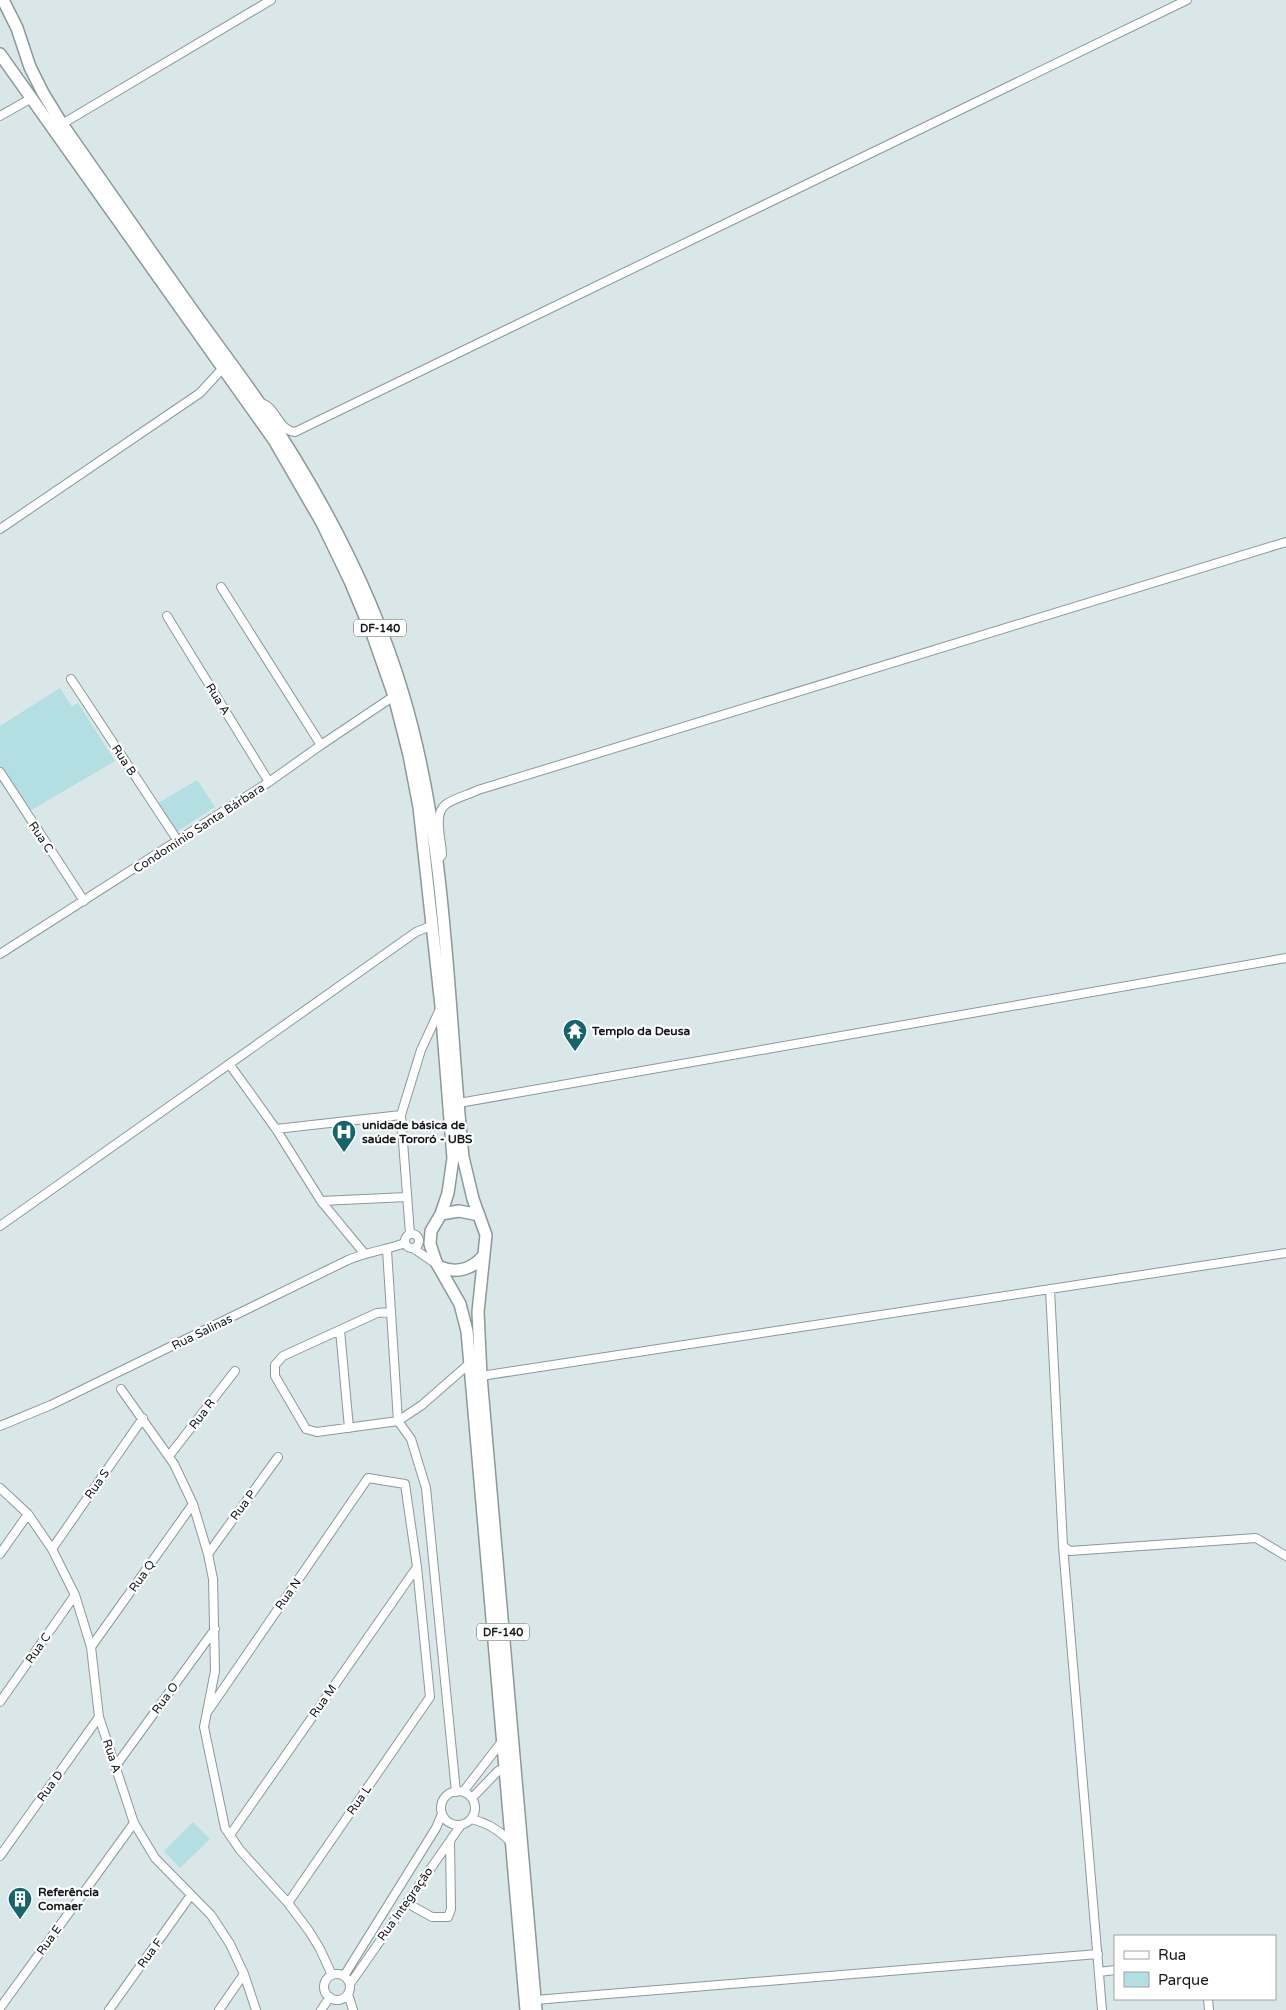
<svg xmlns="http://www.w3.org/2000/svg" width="1286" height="2010" font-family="'Varela Round',sans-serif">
	<rect width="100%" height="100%" fill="#d9e7e8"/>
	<path fill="#b3dfe3" d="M60,688L72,707L78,703L115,761L28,812L0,768V726Z
		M197,780L215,807L175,833L155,805Z
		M193,1822L210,1839L180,1868L164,1851Z"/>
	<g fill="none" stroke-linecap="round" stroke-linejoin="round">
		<defs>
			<path id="minor" d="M0,116L30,99
				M62,124L271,0
				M260,403C277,406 277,430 295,432L1187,0
				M0,529L200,393L223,368
				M221,587L321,745
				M167,616L269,782
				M71,679L178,841
				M0,772L84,901
				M438,860L442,855C442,841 433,815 445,805C454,798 468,795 478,790L1286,542
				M0,954L269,782L321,745L394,696
				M230,1065L276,1129L321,1201L364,1253
				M459,1103L1286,958
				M276,1129L401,1115
				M321,1201L407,1197
				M0,1226L416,932L433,925
				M410,1234L401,1115L421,1050L440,1009
				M405 1241a7 7 0 1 1 14 0a7 7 0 1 1-14 0Z
				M413,1248L436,1264
				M387,1250L398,1421L411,1439L426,1488L456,1792
				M1050,1289L1063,1546L1102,2010
				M391,1312L377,1313L283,1356L275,1365V1376L306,1429L317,1432L398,1421L422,1405L470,1363
				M340,1330L349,1428
				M481,1376L1286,1253
				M121,1389L174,1464L193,1504L208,1554L213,1579L215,1671L204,1727L225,1828L240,1850L288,1903L309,1931L320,1949L332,1975
				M0,1426L51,1405L348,1260C367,1252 386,1250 405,1243
				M169,1456L235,1371
				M0,1488L28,1514L52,1549L75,1595L91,1647L99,1717L134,1823L155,1858L211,1915L230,1944L244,1974L256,2010
				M1063,1546L1070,1551L1256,1538L1286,1556
				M52,1549L143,1418
				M0,1554L28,1514
				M208,1554L278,1457
				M91,1647L193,1504
				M0,1702L75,1595
				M208,1711L368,1478L405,1484L417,1567L430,1697L288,1903
				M115,1767L215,1629
				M441 1808a17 17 0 1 1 34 0a17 17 0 1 1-34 0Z
				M463,1792L503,1740
				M472,1798L498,1771L506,1767
				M471,1819C488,1823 500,1830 511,1843
				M230,1835L417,1567
				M0,1856L99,1717
				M407,1903L432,1917H448L451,1909L450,1841
				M1099,1972L1115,1970
				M324 1987a13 13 0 1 1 26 0a13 13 0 1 1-26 0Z
				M344,1976L436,1828L442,1814
				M350,1984L461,1825
				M348,1994L353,2010
				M1208,1999L1209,2010
				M535,2000L1098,1954
				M0,2008L134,1823
				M109,2010L191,1895
				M219,2010L244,1974
				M321,2010L330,1997"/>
			<path id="primary" d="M3,0L17,28L30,67L43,93L62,124C106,187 149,249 193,311C215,342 238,372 260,404C320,493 372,590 403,694C448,844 447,1003 463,1157L473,1199L486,1235L478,1312L481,1376L536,2010
				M0,54L274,440L322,523L350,581L373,636L394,696L409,755L419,807L441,1006L453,1158L448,1193L441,1214L431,1231L430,1244L436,1262L460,1304L467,1331L526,2010
				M441,1214L459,1211L479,1215
				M440,1267C457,1274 473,1269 484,1255"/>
		</defs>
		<use href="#minor" stroke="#8b999a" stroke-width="10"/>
		<use href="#primary" stroke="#8b999a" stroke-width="14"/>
		<use href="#minor" stroke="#fff" stroke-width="8"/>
		<use href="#primary" stroke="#fff" stroke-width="11"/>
	</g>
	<defs>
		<symbol id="temple-pin" viewBox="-11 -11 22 30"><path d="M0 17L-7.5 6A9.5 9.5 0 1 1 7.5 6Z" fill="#16656b" stroke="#fff"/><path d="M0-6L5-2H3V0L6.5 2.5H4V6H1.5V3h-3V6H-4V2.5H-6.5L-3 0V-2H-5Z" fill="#fff"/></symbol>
		<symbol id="hospital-pin" viewBox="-11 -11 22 30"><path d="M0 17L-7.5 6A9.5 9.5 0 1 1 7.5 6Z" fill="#16656b" stroke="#fff"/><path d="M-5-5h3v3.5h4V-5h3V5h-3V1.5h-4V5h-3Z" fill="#fff"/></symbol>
		<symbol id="building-pin" viewBox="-11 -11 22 30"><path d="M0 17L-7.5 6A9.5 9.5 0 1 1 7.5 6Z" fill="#16656b" stroke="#fff"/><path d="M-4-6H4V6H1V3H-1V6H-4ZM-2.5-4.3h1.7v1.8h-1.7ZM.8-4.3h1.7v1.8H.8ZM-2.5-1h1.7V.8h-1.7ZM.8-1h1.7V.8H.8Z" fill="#fff"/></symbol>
	</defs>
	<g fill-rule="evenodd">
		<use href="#temple-pin" x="561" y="1017" width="28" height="38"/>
		<use href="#hospital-pin" x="330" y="1118" width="28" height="38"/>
		<use href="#building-pin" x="6" y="1885" width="28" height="38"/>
	</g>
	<g text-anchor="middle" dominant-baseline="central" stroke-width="4.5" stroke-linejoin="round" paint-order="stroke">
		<g fill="#fff" stroke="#5a5d5d" stroke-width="1">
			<rect x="354" y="619.5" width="52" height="17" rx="4"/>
			<rect x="477" y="1623.5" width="52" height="17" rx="4"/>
		</g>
		<g font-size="11" font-weight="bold" fill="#131818">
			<text x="380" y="628">DF-140</text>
			<text x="503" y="1632">DF-140</text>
		</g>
		<g font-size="12" fill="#131818" stroke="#fff">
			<text transform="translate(218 699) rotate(58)">Rua A</text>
			<text transform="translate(124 760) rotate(57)">Rua B</text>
			<text transform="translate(199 828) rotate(-33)">Condomínio Santa Bárbara</text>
			<text transform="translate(41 837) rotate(56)">Rua C</text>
			<text transform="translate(202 1332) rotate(-26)">Rua Salinas</text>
			<text transform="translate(202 1414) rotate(-53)">Rua R</text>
			<text transform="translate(97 1484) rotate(-55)">Rua S</text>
			<text transform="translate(243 1505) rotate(-54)">Rua P</text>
			<text transform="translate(142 1576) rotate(-55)">Rua Q</text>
			<text transform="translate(288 1594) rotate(-55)">Rua N</text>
			<text transform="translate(38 1648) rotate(-55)">Rua C</text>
			<text transform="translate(165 1698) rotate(-54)">Rua O</text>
			<text transform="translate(323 1701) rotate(-55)">Rua M</text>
			<text transform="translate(112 1756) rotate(72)">Rua A</text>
			<text transform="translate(50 1786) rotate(-54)">Rua D</text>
			<text transform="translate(359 1800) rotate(-55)">Rua L</text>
			<text transform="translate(405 1904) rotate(-55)">Rua Integração</text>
			<text transform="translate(49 1940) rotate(-54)">Rua E</text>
			<text transform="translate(150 1953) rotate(-54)">Rua F</text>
		</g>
		<g font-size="12" font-weight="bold" fill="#131818" stroke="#fff" text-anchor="start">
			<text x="592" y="1031">Templo da Deusa</text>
			<text x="362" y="1125">unidade básica de<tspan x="362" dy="14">saúde Tororó - UBS</tspan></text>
			<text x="38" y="1892">Referência<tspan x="38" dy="14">Comaer</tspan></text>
		</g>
	</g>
	<rect x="1114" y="1935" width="162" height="65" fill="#ffffff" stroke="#a1a3a3"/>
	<rect x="1124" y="1951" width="25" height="8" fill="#ffffff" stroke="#a1a3a3"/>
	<text x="1158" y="1960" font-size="15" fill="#131818">Rua</text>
	<rect x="1124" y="1972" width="25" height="15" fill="#b3dfe3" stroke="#a1a3a3"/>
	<text x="1158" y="1985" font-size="15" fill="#131818">Parque</text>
</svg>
